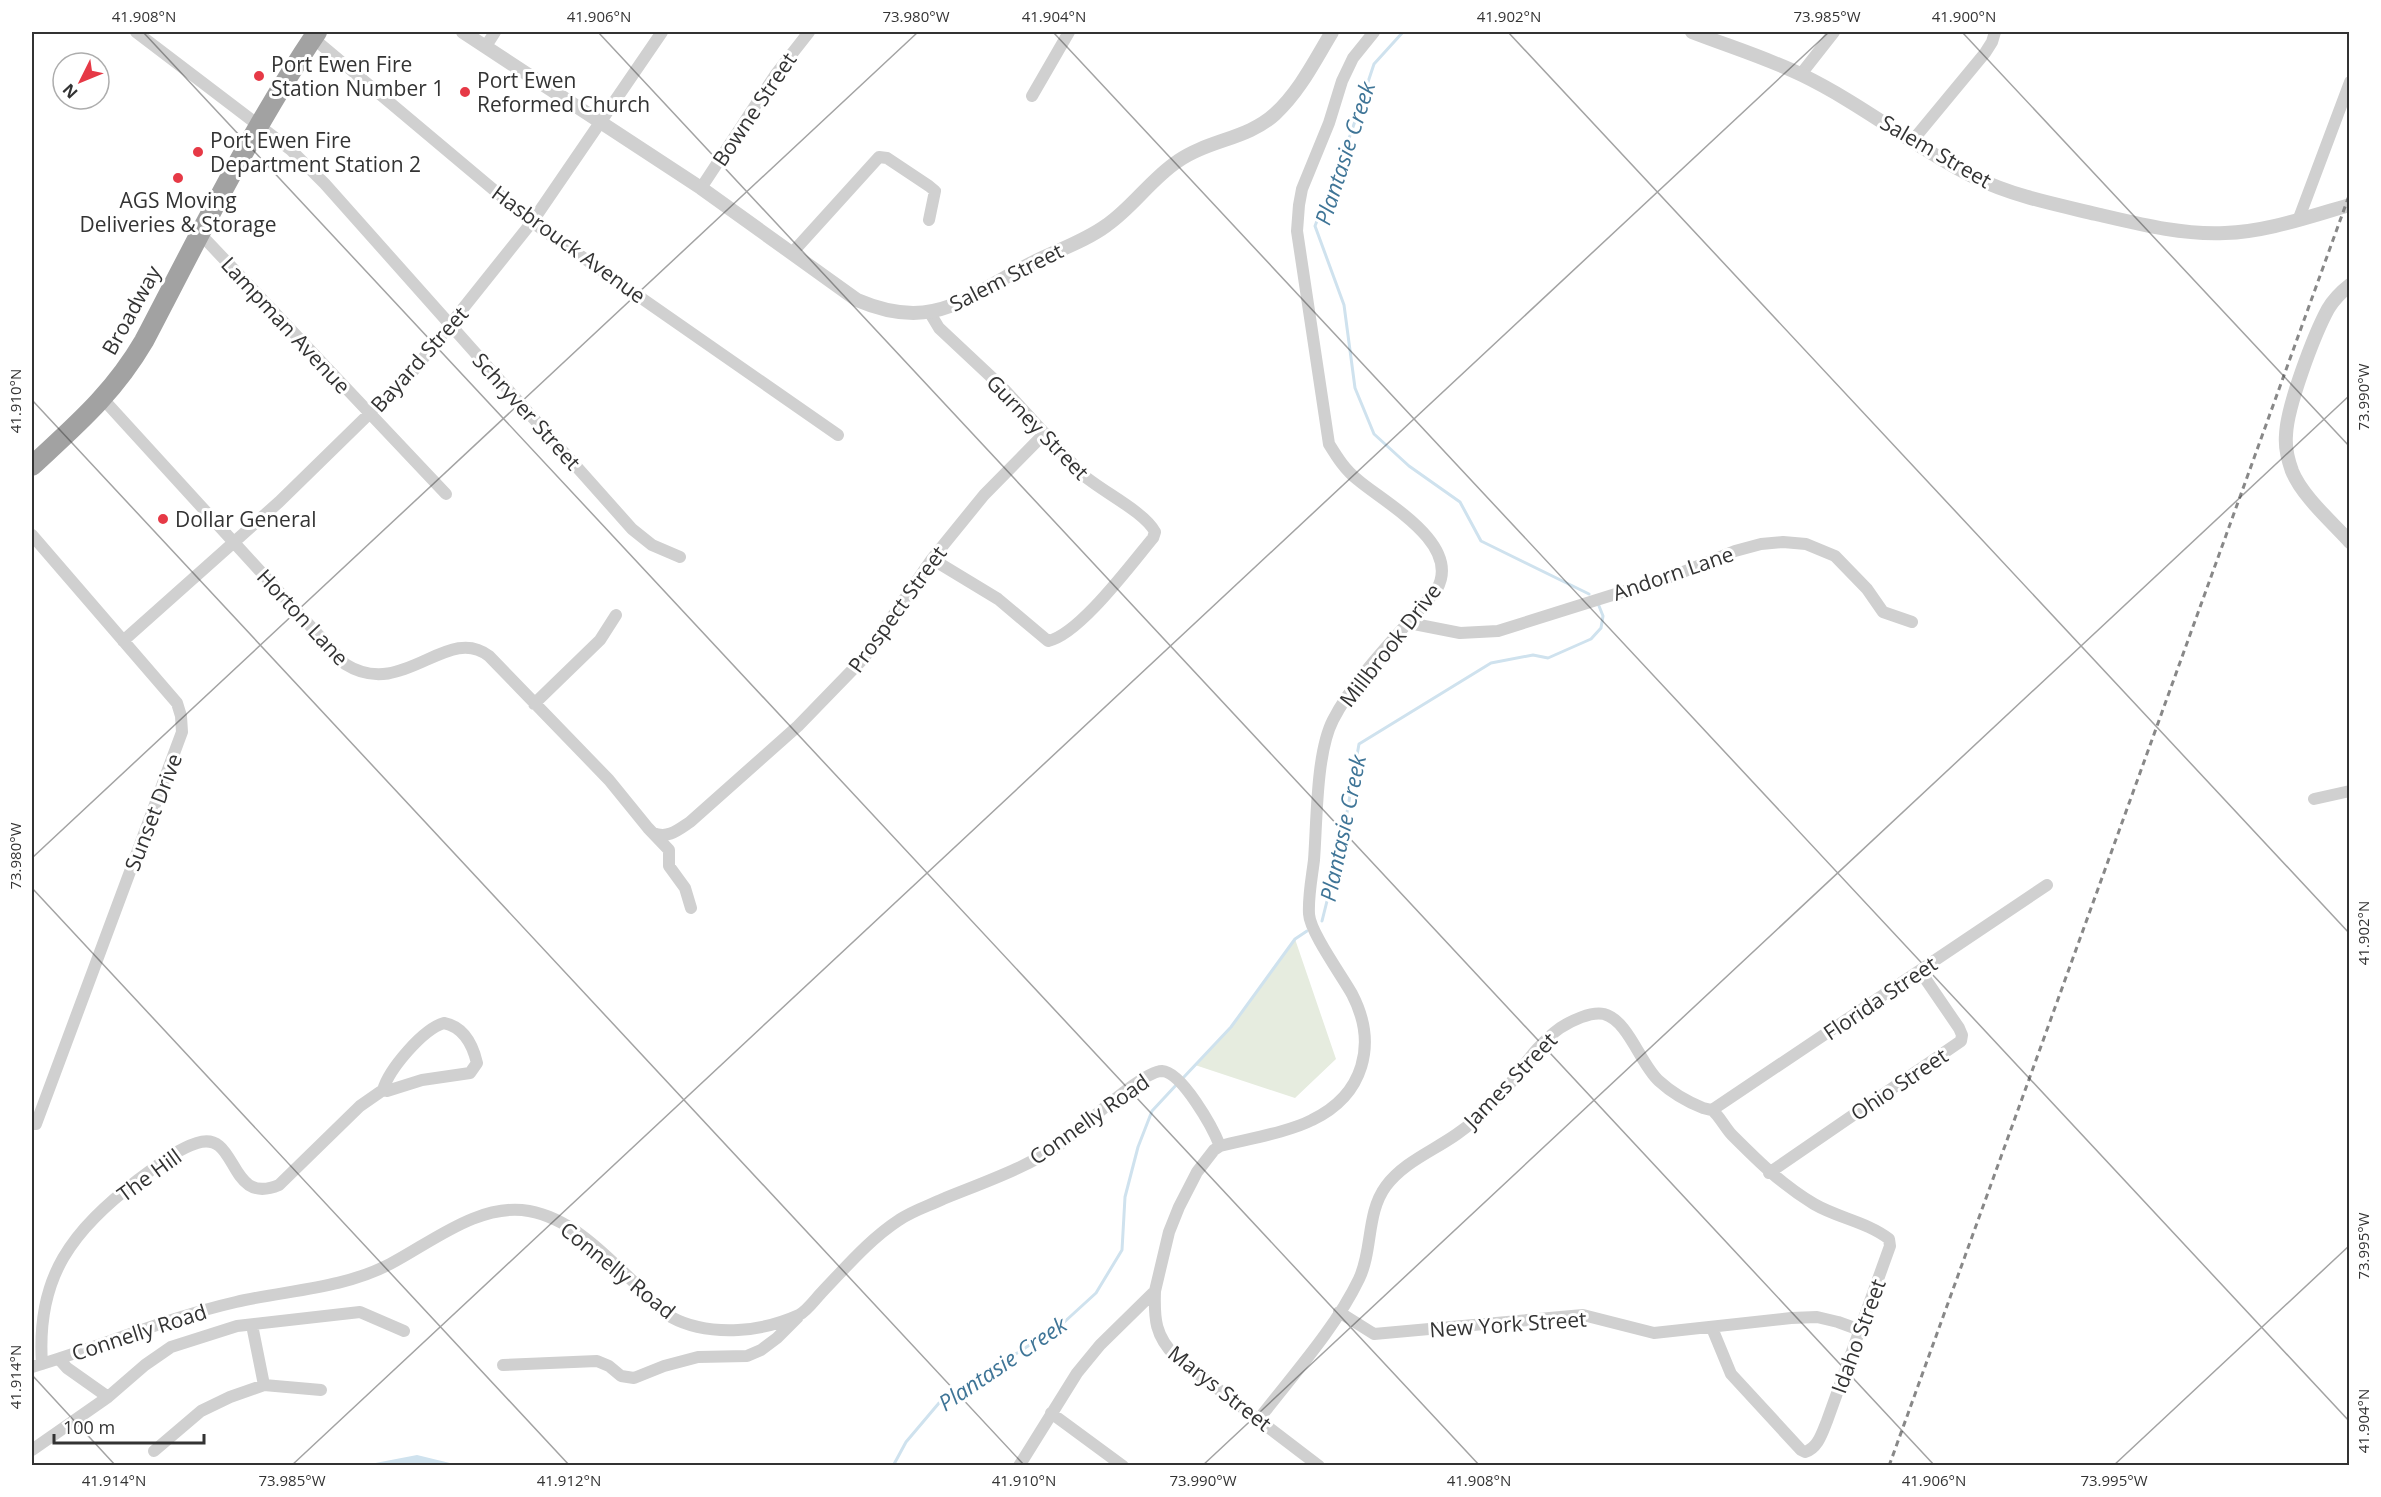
<svg xmlns="http://www.w3.org/2000/svg" width="2381" height="1497" font-family="'Open Sans',sans-serif">
	<rect width="100%" height="100%" fill="#fff"/>
	<path fill="#e6ecdf" d="M1295,939L1336,1059L1295,1098L1195,1065L1231,1027Z"/>
	<path fill="#cfe2ee" d="M417,1455L458,1465H365Z"/>
	<g fill="none" stroke-linecap="round" stroke-linejoin="round">
		<path stroke="#cfe2ee" stroke-width="3" d="M1403,32L1374,64L1351,133L1315,226L1344,305L1355,388L1374,434L1409,466L1460,502L1481,541L1589,594
			M1322,921L1342,841L1359,744L1491,663L1533,655L1548,658L1591,639L1601,628L1603,616L1599,606
			M1183,1078L1231,1027L1295,939L1307,931
			M893,1466L906,1442L939,1403L1061,1325L1096,1293L1122,1250L1125,1197L1138,1147L1152,1111L1178,1083"/>
		<path stroke="#d0d0d0" stroke-width="12" d="M136,32L291,150L325,184L632,529L652,545L680,557
			M313,38L532,222L838,435
			M486,46L495,32
			M1801,74L1834,32
			M1032,96L1069,32
			M1913,140L1985,53L1992,42L1995,32
			M701,188L776,74L809,32
			M2299,218L2350,82
			M199,236L207,241L446,494
			M792,253L879,157L887,158L929,186L935,191L929,220
			M930,313L939,328L1003,388L1082,474C1101,491 1145,512 1155,532L1153,538C1132,563 1079,635 1048,641L998,599L932,559
			M103,399L345,664C403,701 447,623 489,656L609,780L648,828L669,850V866L685,888L691,908
			M32,535L177,703L181,716L182,732L36,1124H32
			M1409,623L1460,633L1498,631L1673,576L1735,551L1761,544L1783,542L1806,544L1835,556L1867,589L1883,612L1912,622
			M123,641L279,502L413,371L532,222L662,32
			M534,704L600,640L616,615
			M2314,799L2350,791
			M653,833C668,839 678,830 690,822L798,726L864,658L932,559L984,495L1045,433
			M444,1023C464,1027 473,1046 477,1063L470,1073L422,1080L387,1091L383,1090C389,1069 423,1029 444,1023Z
			M1712,1110L2047,885
			M1769,1173L1961,1041L1962,1035L1959,1028L1920,971
			M1155,1291C1154,1319 1155,1336 1176,1357L1319,1466
			M1339,1312L1374,1334L1583,1315L1654,1333L1791,1318L1817,1317L1838,1322L1860,1330
			M252,1325L264,1385
			M59,1359L67,1368L108,1397
			M42,1364C36,1276 72,1231 139,1179C157,1166 175,1150 197,1143C239,1129 227,1207 279,1185L360,1106L383,1090
			M503,1365L597,1361L609,1366L621,1376L634,1378L664,1366L698,1357L747,1356L761,1350L777,1338L798,1317
			M32,1367C100,1347 166,1318 236,1302C287,1290 342,1289 390,1264C432,1242 480,1202 529,1211C574,1219 609,1259 641,1289C650,1298 660,1311 671,1317C691,1328 717,1331 738,1330C758,1329 781,1323 799,1315C808,1310 816,1298 823,1291C847,1266 870,1239 899,1220C912,1211 928,1206 943,1199C982,1183 1027,1168 1062,1143C1081,1129 1142,1071 1162,1071C1182,1072 1213,1128 1220,1146
			M1051,1413L1123,1466
			M1259,1419C1292,1376 1335,1329 1359,1279C1373,1250 1366,1213 1386,1186C1404,1162 1433,1151 1457,1134C1473,1123 1489,1108 1502,1094C1521,1071 1535,1046 1560,1028C1571,1021 1591,1011 1604,1014C1629,1021 1640,1064 1659,1081C1671,1092 1688,1102 1703,1108C1703,1108 1711,1110 1712,1110C1718,1114 1726,1129 1732,1135C1759,1162 1781,1184 1814,1204C1838,1218 1867,1222 1889,1239L1890,1246L1827,1421C1822,1433 1818,1448 1805,1452L1801,1450L1731,1374L1712,1328
			M32,1450L108,1397L145,1365L171,1347L237,1326L360,1312L404,1331
			M154,1451L201,1411L230,1397L264,1385L321,1390
			M1019,1466L1077,1373L1100,1345L1155,1291L1169,1232L1179,1207L1197,1172L1214,1150L1220,1146C1247,1139 1289,1132 1312,1120C1364,1095 1378,1044 1352,994C1342,976 1310,932 1309,914C1308,896 1312,877 1314,860C1317,821 1316,753 1333,720C1358,672 1403,631 1437,589C1462,544 1385,503 1358,480C1345,470 1337,457 1329,444L1297,231L1299,205L1302,189L1329,123L1342,81L1353,58L1374,32"/>
		<path stroke="#d0d0d0" stroke-width="14" d="M463,32L701,188L857,300C934,333 965,297 1030,264C1055,251 1084,242 1107,225C1133,207 1151,179 1178,161C1208,140 1248,139 1275,114C1300,91 1315,60 1332,32
			M1692,32C1728,46 1767,58 1802,75C1862,104 1914,147 1974,177C2013,196 2054,204 2096,214C2139,224 2181,235 2225,233C2267,232 2310,216 2350,205
			M2350,285C2341,292 2334,299 2328,309C2314,335 2287,406 2286,435C2285,446 2288,460 2292,471C2302,496 2332,522 2350,542"/>
		<path stroke="#a2a2a2" stroke-width="20" d="M32,466C76,425 113,394 144,341C199,236 251,130 317,32"/>
		<path stroke="#888" stroke-width="3" stroke-dasharray="6 4.5" stroke-linecap="butt" d="M1889,1466L2350,193"/>
	</g>
	<path fill="none" stroke="#333" stroke-width="1.5" stroke-opacity="0.45" d="M143,32L1480,1466M598,32L1935,1466M1053,32L2350,1422M1508,32L2350,934M1962,32L2350,447M32,400L1025,1466M32,858L918,32M32,888L570,1466M32,1375L116,1466M291,1466L1829,32M1202,1466L2350,395M2113,1466L2350,1245"/>
	<g fill="#e63946" stroke="#fff" stroke-width="2">
		<circle cx="259" cy="76" r="6"/>
		<circle cx="465" cy="92" r="6"/>
		<circle cx="198" cy="152" r="6"/>
		<circle cx="178" cy="178" r="6"/>
		<circle cx="163" cy="519" r="6"/>
	</g>
	<g text-anchor="middle" dominant-baseline="central" stroke-width="6" stroke-linejoin="round" paint-order="stroke">
		<g font-size="21" fill="#333" stroke="#fff" text-anchor="start">
			<text x="271" y="64">Port Ewen Fire<tspan x="271" dy="24">Station Number 1</tspan></text>
			<text x="477" y="80">Port Ewen<tspan x="477" dy="24">Reformed Church</tspan></text>
			<text x="210" y="140">Port Ewen Fire<tspan x="210" dy="24">Department Station 2</tspan></text>
			<text x="178" y="200" text-anchor="middle">AGS Moving<tspan x="178" dy="24">Deliveries &amp; Storage</tspan></text>
			<text x="175" y="519">Dollar General</text>
		</g>
		<g font-size="21" fill="#333" stroke="#fff">
			<text transform="translate(754 109) rotate(-56)">Bowne Street</text>
			<text transform="translate(1936 151) rotate(30)">Salem Street</text>
			<text transform="translate(569 244) rotate(36)">Hasbrouck Avenue</text>
			<text transform="translate(1006 277) rotate(-27)">Salem Street</text>
			<text transform="translate(131 310) rotate(-61)">Broadway</text>
			<text transform="translate(286 325) rotate(47)">Lampman Avenue</text>
			<text transform="translate(419 359) rotate(-48)">Bayard Street</text>
			<text transform="translate(527 411) rotate(48)">Schryver Street</text>
			<text transform="translate(1038 427) rotate(46)">Gurney Street</text>
			<text transform="translate(1673 573) rotate(-19)">Andorn Lane</text>
			<text transform="translate(897 609) rotate(-54)">Prospect Street</text>
			<text transform="translate(303 617) rotate(47)">Horton Lane</text>
			<text transform="translate(1390 645) rotate(-52)">Millbrook Drive</text>
			<text transform="translate(153 812) rotate(-69)">Sunset Drive</text>
			<text transform="translate(1880 998) rotate(-34)">Florida Street</text>
			<text transform="translate(1510 1080) rotate(-46)">James Street</text>
			<text transform="translate(1899 1084) rotate(-34)">Ohio Street</text>
			<text transform="translate(1089 1119) rotate(-35)">Connelly Road</text>
			<text transform="translate(149 1175) rotate(-36)">The Hill</text>
			<text transform="translate(618 1270) rotate(39)">Connelly Road</text>
			<text transform="translate(1508 1324) rotate(-4)">New York Street</text>
			<text transform="translate(139 1332) rotate(-18)">Connelly Road</text>
			<text transform="translate(1858 1336) rotate(-70)">Idaho Street</text>
			<text transform="translate(1220 1388) rotate(38)">Marys Street</text>
		</g>
		<g font-size="22" font-style="italic" fill="#3f7597" stroke="#fff">
			<text transform="translate(1344 153) rotate(-72)">Plantasie Creek</text>
			<text transform="translate(1342 828) rotate(-78)">Plantasie Creek</text>
			<text transform="translate(1002 1363) rotate(-34)">Plantasie Creek</text>
		</g>
	</g>
	<rect width="2381" height="1497" fill="none" stroke="#ffffff" stroke-width="66"/>
	<g transform="translate(81 81) rotate(227)"><circle r="28" fill="#ffffff" stroke="#adadad" stroke-width="1.5"/>
	<path d="M0-4.5L10 22L0 15L-10 22Z" fill="#e63946"/>
	<text y="-9" font-size="16" font-weight="bold" text-anchor="middle" fill="#333333">N</text>
	</g>
	<path d="M54 1434v9h150v-9" fill="none" stroke="#333333" stroke-width="3"/>
	<text x="63" y="1434" font-size="18" fill="#333333" stroke="#ffffff" stroke-width="4.5" paint-order="stroke">100 m</text>
	<rect x="33" y="33" width="2315" height="1431" fill="none" stroke="#333" stroke-width="2"/>
	<g font-size="15" text-anchor="middle" fill="#333">
		<text x="144" y="22">41.908°N</text>
		<text x="599" y="22">41.906°N</text>
		<text x="916" y="22">73.980°W</text>
		<text x="1054" y="22">41.904°N</text>
		<text x="1509" y="22">41.902°N</text>
		<text x="1827" y="22">73.985°W</text>
		<text x="1964" y="22">41.900°N</text>
		<text transform="translate(2364 397) rotate(-90)" y="5">73.990°W</text>
		<text transform="translate(16 401) rotate(-90)" y="5">41.910°N</text>
		<text transform="translate(16 856) rotate(-90)" y="5">73.980°W</text>
		<text transform="translate(2364 933) rotate(-90)" y="5">41.902°N</text>
		<text transform="translate(2364 1246) rotate(-90)" y="5">73.995°W</text>
		<text transform="translate(16 1377) rotate(-90)" y="5">41.914°N</text>
		<text transform="translate(2364 1421) rotate(-90)" y="5">41.904°N</text>
		<text x="114" y="1486">41.914°N</text>
		<text x="292" y="1486">73.985°W</text>
		<text x="569" y="1486">41.912°N</text>
		<text x="1024" y="1486">41.910°N</text>
		<text x="1203" y="1486">73.990°W</text>
		<text x="1479" y="1486">41.908°N</text>
		<text x="1934" y="1486">41.906°N</text>
		<text x="2114" y="1486">73.995°W</text>
	</g>
</svg>
